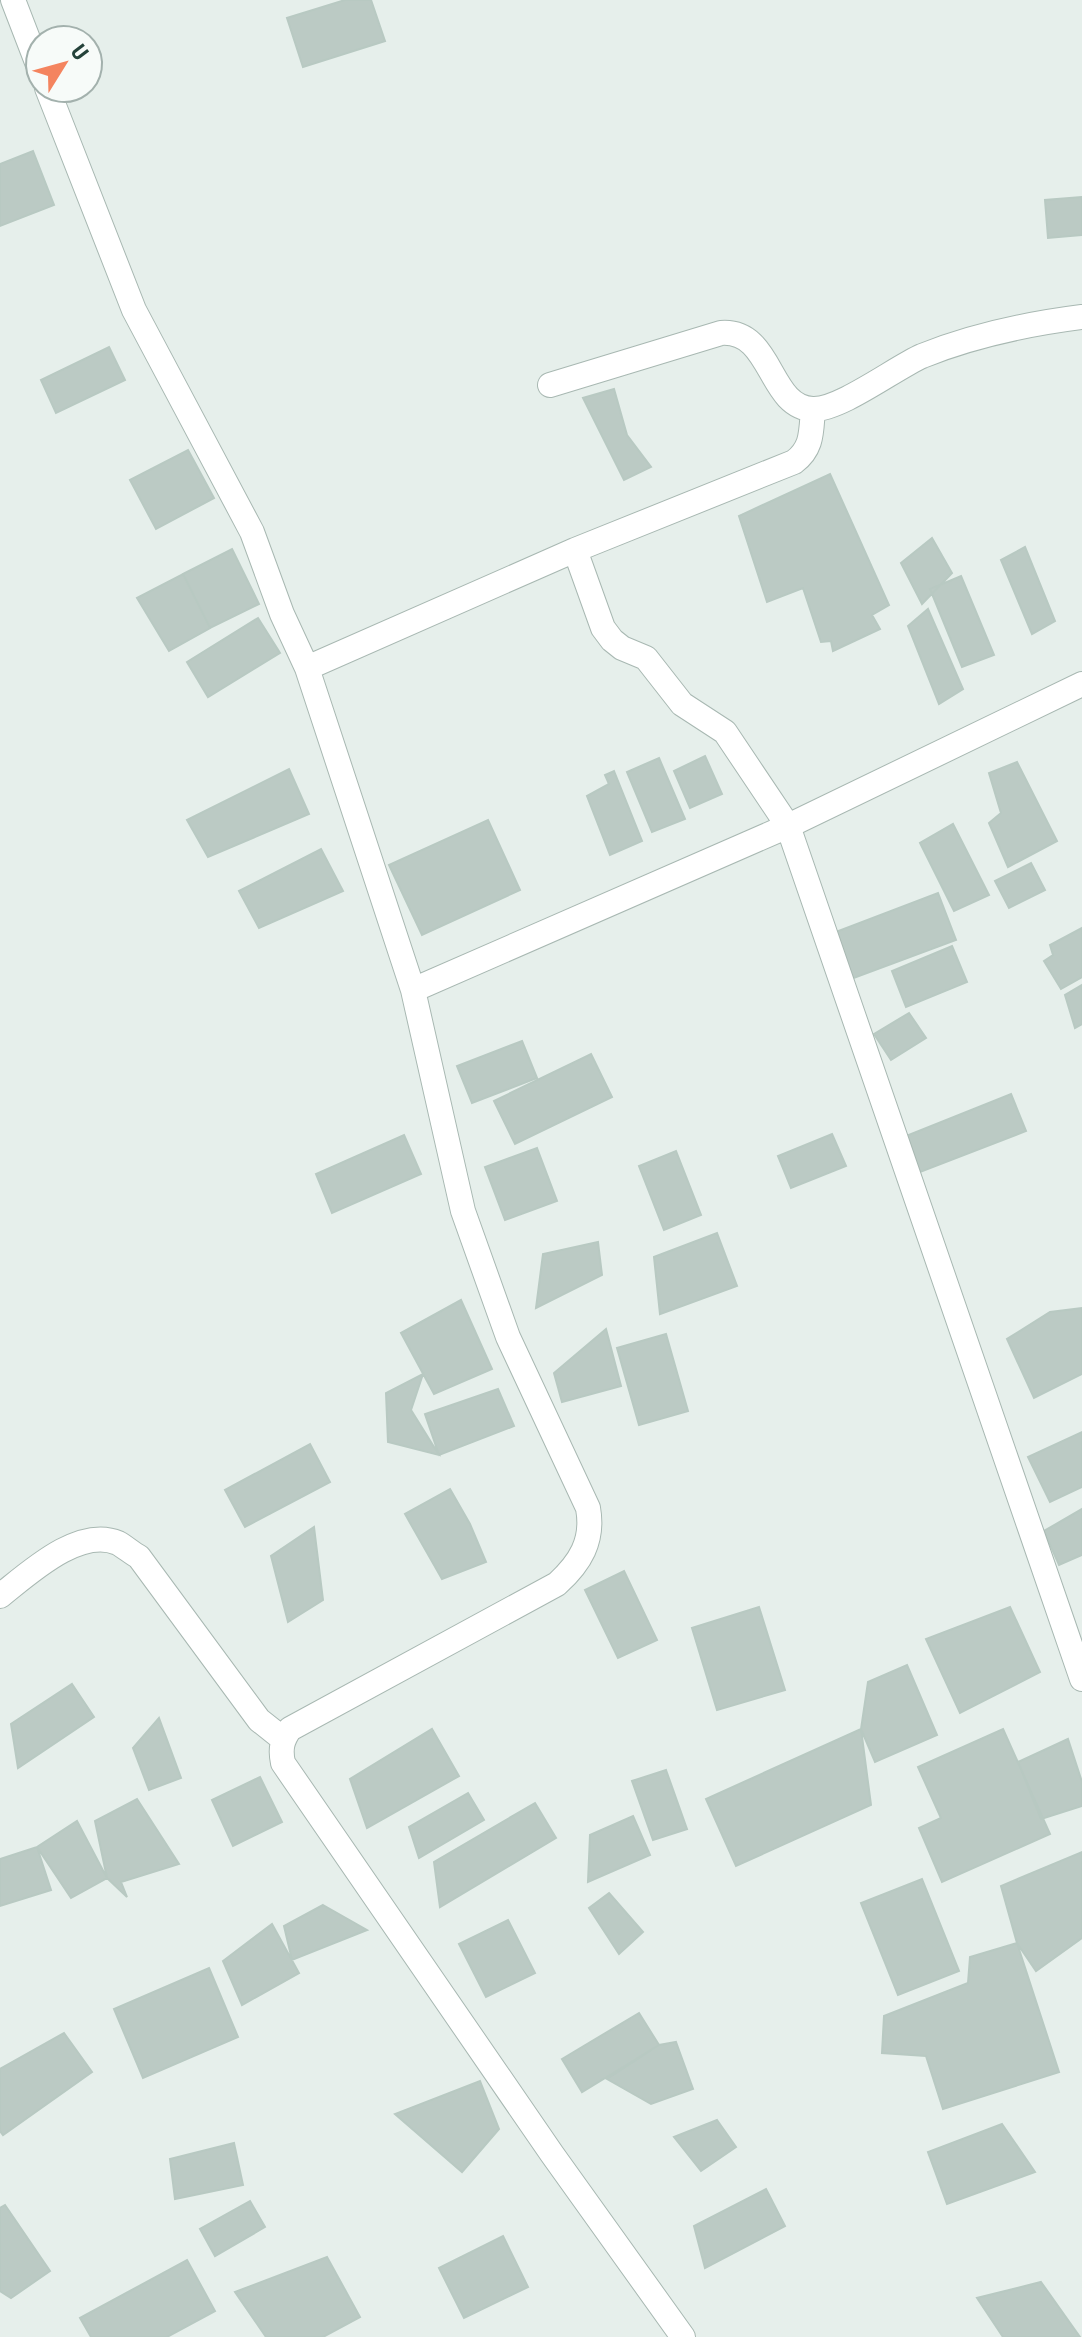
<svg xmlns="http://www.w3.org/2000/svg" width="1082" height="2337" font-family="'Roboto Condensed',sans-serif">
	<rect width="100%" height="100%" fill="#e6efeb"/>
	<path fill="#bbcac4" stroke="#b8c9c2" stroke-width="2" d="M345,0H371L385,41L303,67L287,18Z
		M33,151L54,205L0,226V164Z
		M1082,197V235L1048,238L1045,200Z
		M109,347L125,380L56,413L41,380Z
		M614,389L627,435L651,467L624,480L583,398Z
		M188,450L214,498L156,529L130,480Z
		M830,474L889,605L872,615L880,629L833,651L831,641L821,642L803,588L767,602L739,516Z
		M932,538L952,573L922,604L901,563Z
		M1025,547L1055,621L1032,634L1001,560Z
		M232,549L259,604L210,628L183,574Z
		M183,574L210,628L169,651L137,598Z
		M961,576L994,655L962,667L930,589Z
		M928,609L963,689L939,704L908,626Z
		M258,618L280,653L208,697L187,662Z
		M705,756L722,794L690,808L674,771Z
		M659,758L685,819L652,832L627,772Z
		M1017,762L1057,841L1008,867L989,823L1001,813L989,773Z
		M289,769L309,814L208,857L187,820Z
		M614,771L642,841L610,855L587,796L609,784L605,775Z
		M488,820L520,890L422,935L389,865Z
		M953,824L989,895L954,911L920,843Z
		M321,849L343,891L259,928L239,891Z
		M1031,863L1045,890L1009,908L995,881Z
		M938,893L956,940L851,979L833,933Z
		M1082,928V977L1061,989L1044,961L1053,955L1050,945Z
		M952,946L967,982L906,1007L892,971Z
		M1082,985V1024L1075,1028L1065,995Z
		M909,1013L926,1038L891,1060L874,1034Z
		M522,1041L537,1078L472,1103L457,1066Z
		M591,1054L612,1097L515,1144L494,1101Z
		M1011,1094L1026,1131L920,1172L906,1136Z
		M832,1134L846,1166L791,1188L778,1156Z
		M404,1135L421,1174L332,1213L316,1174Z
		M537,1148L557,1201L505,1220L485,1167Z
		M676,1151L701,1215L664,1230L639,1166Z
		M717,1233L737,1286L660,1314L654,1257Z
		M598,1242L602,1275L536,1308L543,1254Z
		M461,1300L492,1369L434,1394L401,1333Z
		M1082,1308V1374L1034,1398L1007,1339L1050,1312Z
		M606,1329L621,1386L562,1402L554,1373Z
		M666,1334L688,1411L639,1425L617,1348Z
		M423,1374L411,1410L439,1455L388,1442L386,1393Z
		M498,1389L514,1426L439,1455L425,1414Z
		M1082,1432V1487L1050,1502L1028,1457Z
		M310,1444L330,1482L245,1527L225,1490Z
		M450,1489L470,1524L486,1562L442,1579L405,1514Z
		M1082,1509V1555L1059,1565L1044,1531Z
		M314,1527L323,1600L288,1622L271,1556Z
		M624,1571L657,1640L618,1658L585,1590Z
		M759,1607L785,1690L717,1710L692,1628Z
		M1010,1607L1040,1672L960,1713L926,1639Z
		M907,1665L937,1735L875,1762L861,1729L868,1682Z
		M72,1684L94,1717L18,1768L11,1724Z
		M159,1718L181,1778L149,1790L133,1748Z
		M432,1729L459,1776L367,1828L350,1779Z
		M861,1729L871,1805L736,1866L706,1799Z
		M1003,1729L1050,1834L942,1882L919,1828L941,1818L918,1767Z
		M1068,1739L1082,1782V1806L1041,1819L1018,1762Z
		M666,1770L687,1829L653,1840L632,1781Z
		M260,1777L282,1822L233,1846L212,1800Z
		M468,1793L484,1820L419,1858L409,1827Z
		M137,1799L179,1864L121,1882L127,1897L107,1878L95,1821Z
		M535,1803L556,1838L440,1907L434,1862Z
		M633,1816L650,1855L588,1882L590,1835Z
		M77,1821L107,1878L71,1898L37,1847Z
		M37,1847L51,1890L0,1906V1859Z
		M1082,1852V1938L1036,1971L1017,1943L1001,1886Z
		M922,1879L959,1971L898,1995L861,1903Z
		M609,1893L643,1932L619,1954L589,1908Z
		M323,1905L367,1930L292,1960L284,1926Z
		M508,1920L535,1973L486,1997L459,1944Z
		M272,1924L299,1973L242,2005L223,1961Z
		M1017,1943L1059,2072L943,2109L926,2056L882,2053L884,2016L968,1983L970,1957Z
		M209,1968L238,2037L143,2078L114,2009Z
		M639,2013L659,2045L582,2092L562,2059Z
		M64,2033L92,2072L3,2135L0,2131V2069Z
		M676,2042L693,2089L651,2104L607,2079L659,2045Z
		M480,2081L499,2129L462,2172L395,2114Z
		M717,2120L736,2147L701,2171L674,2137Z
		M1002,2124L1035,2172L947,2204L928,2152Z
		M234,2143L243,2185L175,2199L170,2159Z
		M766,2189L785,2226L705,2268L694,2226Z
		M250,2201L265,2227L215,2256L200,2229Z
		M5,2205L50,2271L11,2298L0,2291V2208Z
		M503,2236L528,2287L464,2318L439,2268Z
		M327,2257L360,2317L323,2337H266L235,2292Z
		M187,2260L215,2311L167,2337H91L80,2318Z
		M1041,2282L1080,2337H1003L977,2298Z"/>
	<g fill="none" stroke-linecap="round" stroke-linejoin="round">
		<defs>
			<path id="street" d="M13,0L40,70
				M47,88L134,310L252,532L282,614L307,668L413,990L463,1211L508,1337L588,1508C594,1541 580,1563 557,1584L290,1729C282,1740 280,1749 283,1763L552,2154L683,2337
				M550,385L721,333C773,329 768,408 813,409C840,410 895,368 922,356C974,335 1027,324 1082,317
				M575,550L603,628L612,640L622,648L646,658L682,704L725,732L788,826L1082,1679
				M307,668L575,550L794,462C813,448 811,431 813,409
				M413,990L788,826L1082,684
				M0,1596C28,1574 79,1526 118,1543C125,1547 132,1553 139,1557L259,1720L283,1739"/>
		</defs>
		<use href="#street" stroke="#a8b8b2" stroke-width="26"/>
		<use href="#street" stroke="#fff" stroke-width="24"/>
	</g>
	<g transform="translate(64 64) rotate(53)"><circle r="38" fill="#f7fbf9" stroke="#a3b1ad" stroke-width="2"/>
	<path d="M0-6L14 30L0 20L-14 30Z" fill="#f4845f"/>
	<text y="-12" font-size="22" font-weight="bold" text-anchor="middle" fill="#24423a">U</text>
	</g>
</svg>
